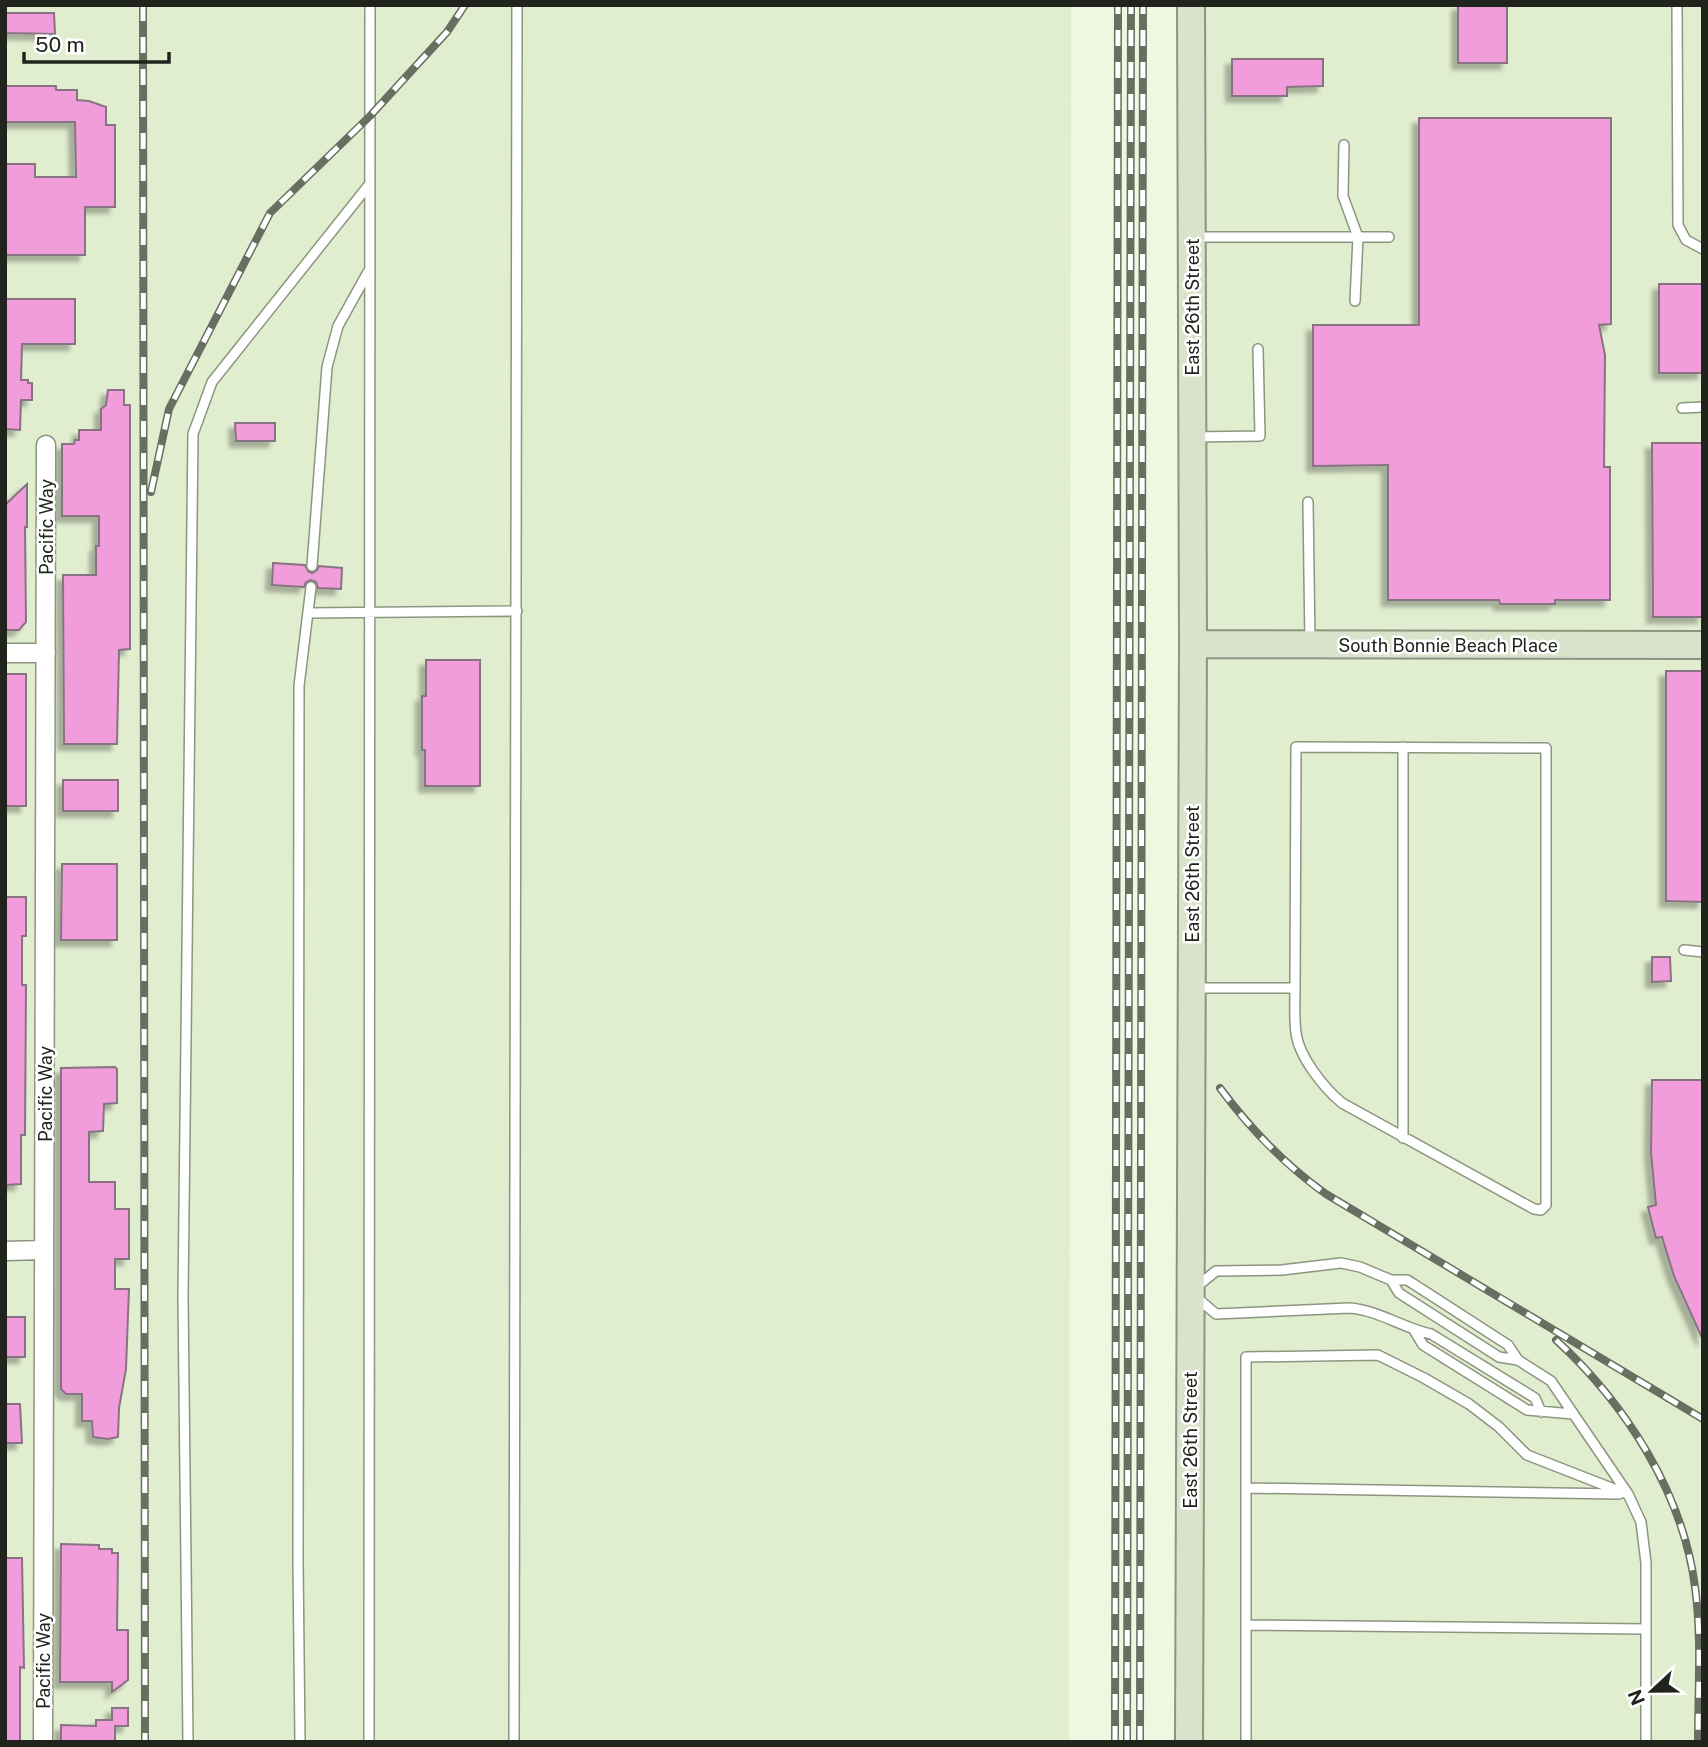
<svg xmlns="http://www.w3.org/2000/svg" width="1708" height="1747" font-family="'Public Sans',sans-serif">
	<defs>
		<filter id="shadow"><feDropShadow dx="-6" dy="6" stdDeviation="2" flood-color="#0004"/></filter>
	</defs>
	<rect width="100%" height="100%" fill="#eef8e1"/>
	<path fill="#e0edcf" d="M5,5H1071L1069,1742H5Z
		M1179,5H1703V1742H1183Z"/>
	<path fill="#f19ddb" stroke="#877381" stroke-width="2" filter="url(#shadow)" d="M1458,5H1507V63H1458Z
		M5,13H54L55,34L5,33Z
		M1232,59H1323V86L1287,87V96H1232Z
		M5,86H56V90H77V100L89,101L106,107V125H115V207H85V255H5V164H35V177H76L75,122H5Z
		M1419,118H1611V324L1599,325L1605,355L1604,467H1610V600H1555V604H1500L1499,600H1388V465L1313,466V325H1419Z
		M1659,284H1703V373H1659Z
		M5,299H75V344H22L21,380H28V383H32V400H21L20,430L5,429Z
		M108,390H124V405H130V649L119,650L117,744H64L63,575H96V546H99V516H62V444H74L75,440H79V430H101V409L106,405Z
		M235,423H275V441H236Z
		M1652,443H1703V617H1653Z
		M27,484V527H25L26,622L19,630H5V505Z
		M273,563L305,565L308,571L312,573L317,570L319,566L342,568L341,589L318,588L316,582L311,580L306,582L304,587L272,585Z
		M426,660H480V786H425V750H422V696H426Z
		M1666,671H1703V902L1666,901Z
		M5,674H26V806H5Z
		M63,780H118V811H63Z
		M62,864H117V940H61Z
		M5,897H26V936H22V985H26L25,1135H21V1184L5,1185Z
		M1652,957H1670L1671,981L1652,982Z
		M115,1067L117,1069V1103L104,1104L103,1131L89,1132V1182H115V1209H129V1259H115V1289H129L126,1369L119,1408L118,1437L108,1439L93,1437L92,1421H82V1394H66L61,1389V1068Z
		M1652,1080H1703V1340L1674,1276L1662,1237L1656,1238L1648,1207L1656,1205L1651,1153Z
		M5,1317H25V1357H5Z
		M5,1404H20L22,1443H5Z
		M61,1544L99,1545V1549H112V1553H118L117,1630H128V1680L112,1692V1682H60Z
		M5,1558H22L24,1668L20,1667V1742H5Z
		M112,1708H128V1726H115V1742H61V1725L96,1726V1720H112Z"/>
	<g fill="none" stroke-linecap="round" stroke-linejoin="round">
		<defs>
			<path id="lane" d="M1677,5L1678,225L1686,240L1703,249
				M1344,145L1343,196L1358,237L1355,301
				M1194,237H1389
				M1682,408L1703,407
				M1194,437L1260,436L1258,349
				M1308,502L1310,643
				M312,566L327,367L338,326L368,272
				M308,613L517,611
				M1684,950L1703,952
				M1195,988H1295L1296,747L1546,748V1205L1541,1210L1534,1209L1342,1103C1324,1088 1299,1057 1296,1033C1294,1018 1295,1003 1295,988
				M1403,1138V747
				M1391,1280L1399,1293L1499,1357L1518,1360
				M1195,1288L1216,1271L1282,1270L1341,1263L1360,1267L1391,1280H1407L1412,1283L1508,1345L1518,1360L1551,1381L1628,1494L1641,1522L1646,1563V1742
				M1196,1297L1216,1314L1349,1308C1379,1310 1402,1328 1431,1334L1535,1398L1541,1412
				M1414,1330L1423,1345L1527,1410L1573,1414
				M1247,1488L1619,1494
				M1246,1625L1646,1629
				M188,1742L183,1297L193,434L212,382L368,186
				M300,1742L298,1562L299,686L311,587
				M369,1742L370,5
				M514,1742L517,5
				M1246,1742V1357L1378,1355L1424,1378L1469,1404L1499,1427L1527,1455L1627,1494"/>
			<path id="street" d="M5,653H46
				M5,1251L44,1250
				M43,1742L46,445"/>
			<path id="secondary" d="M1193,644L1703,645
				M1189,1742L1193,644L1191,5"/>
		</defs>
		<use href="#lane" stroke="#8c9580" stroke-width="12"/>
		<use href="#street" stroke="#8c9580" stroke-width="21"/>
		<use href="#secondary" stroke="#8c9580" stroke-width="30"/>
		<use href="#lane" stroke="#fff" stroke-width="9"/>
		<use href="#street" stroke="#fff" stroke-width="18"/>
		<use href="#secondary" stroke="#d9e2ca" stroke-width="26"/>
		<defs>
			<path id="rail" d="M143,5L145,1742
				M151,492L169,409L270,213L370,116L447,32L465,5
				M1220,1088C1251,1130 1284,1164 1326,1194L1703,1419
				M1556,1340C1625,1403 1683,1493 1695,1587C1702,1638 1698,1690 1698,1742
				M1115,1742L1118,5
				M1127,1742L1131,5
				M1140,1742L1143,5"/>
		</defs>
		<use href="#rail" stroke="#686e60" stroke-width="8"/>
		<use href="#rail" stroke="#fff" stroke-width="5" stroke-dasharray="16" stroke-linecap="butt"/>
	</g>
	<g text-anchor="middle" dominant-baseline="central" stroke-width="5" stroke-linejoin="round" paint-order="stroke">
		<g font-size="18" fill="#20241c" stroke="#fff">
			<text transform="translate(1192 307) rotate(-90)">East 26th Street</text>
			<text transform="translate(46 527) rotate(-90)">Pacific Way</text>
			<text x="1448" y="645">South Bonnie Beach Place</text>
			<text transform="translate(1192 874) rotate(-90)">East 26th Street</text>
			<text transform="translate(45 1094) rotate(-90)">Pacific Way</text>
			<text transform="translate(1190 1440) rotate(-90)">East 26th Street</text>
			<text transform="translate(43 1661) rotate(-90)">Pacific Way</text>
		</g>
	</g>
	<rect width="1708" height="1747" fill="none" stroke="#20241c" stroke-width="14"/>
	<g transform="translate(1652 1691) rotate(248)" stroke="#ffffff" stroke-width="5" paint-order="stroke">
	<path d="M0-5L12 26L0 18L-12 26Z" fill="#20241c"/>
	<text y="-10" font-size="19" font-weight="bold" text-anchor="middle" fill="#20241c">N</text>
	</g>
	<path d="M24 52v10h145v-10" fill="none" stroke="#20241c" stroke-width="3.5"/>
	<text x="35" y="52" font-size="21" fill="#20241c" stroke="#ffffff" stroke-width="5" paint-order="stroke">50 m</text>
</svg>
